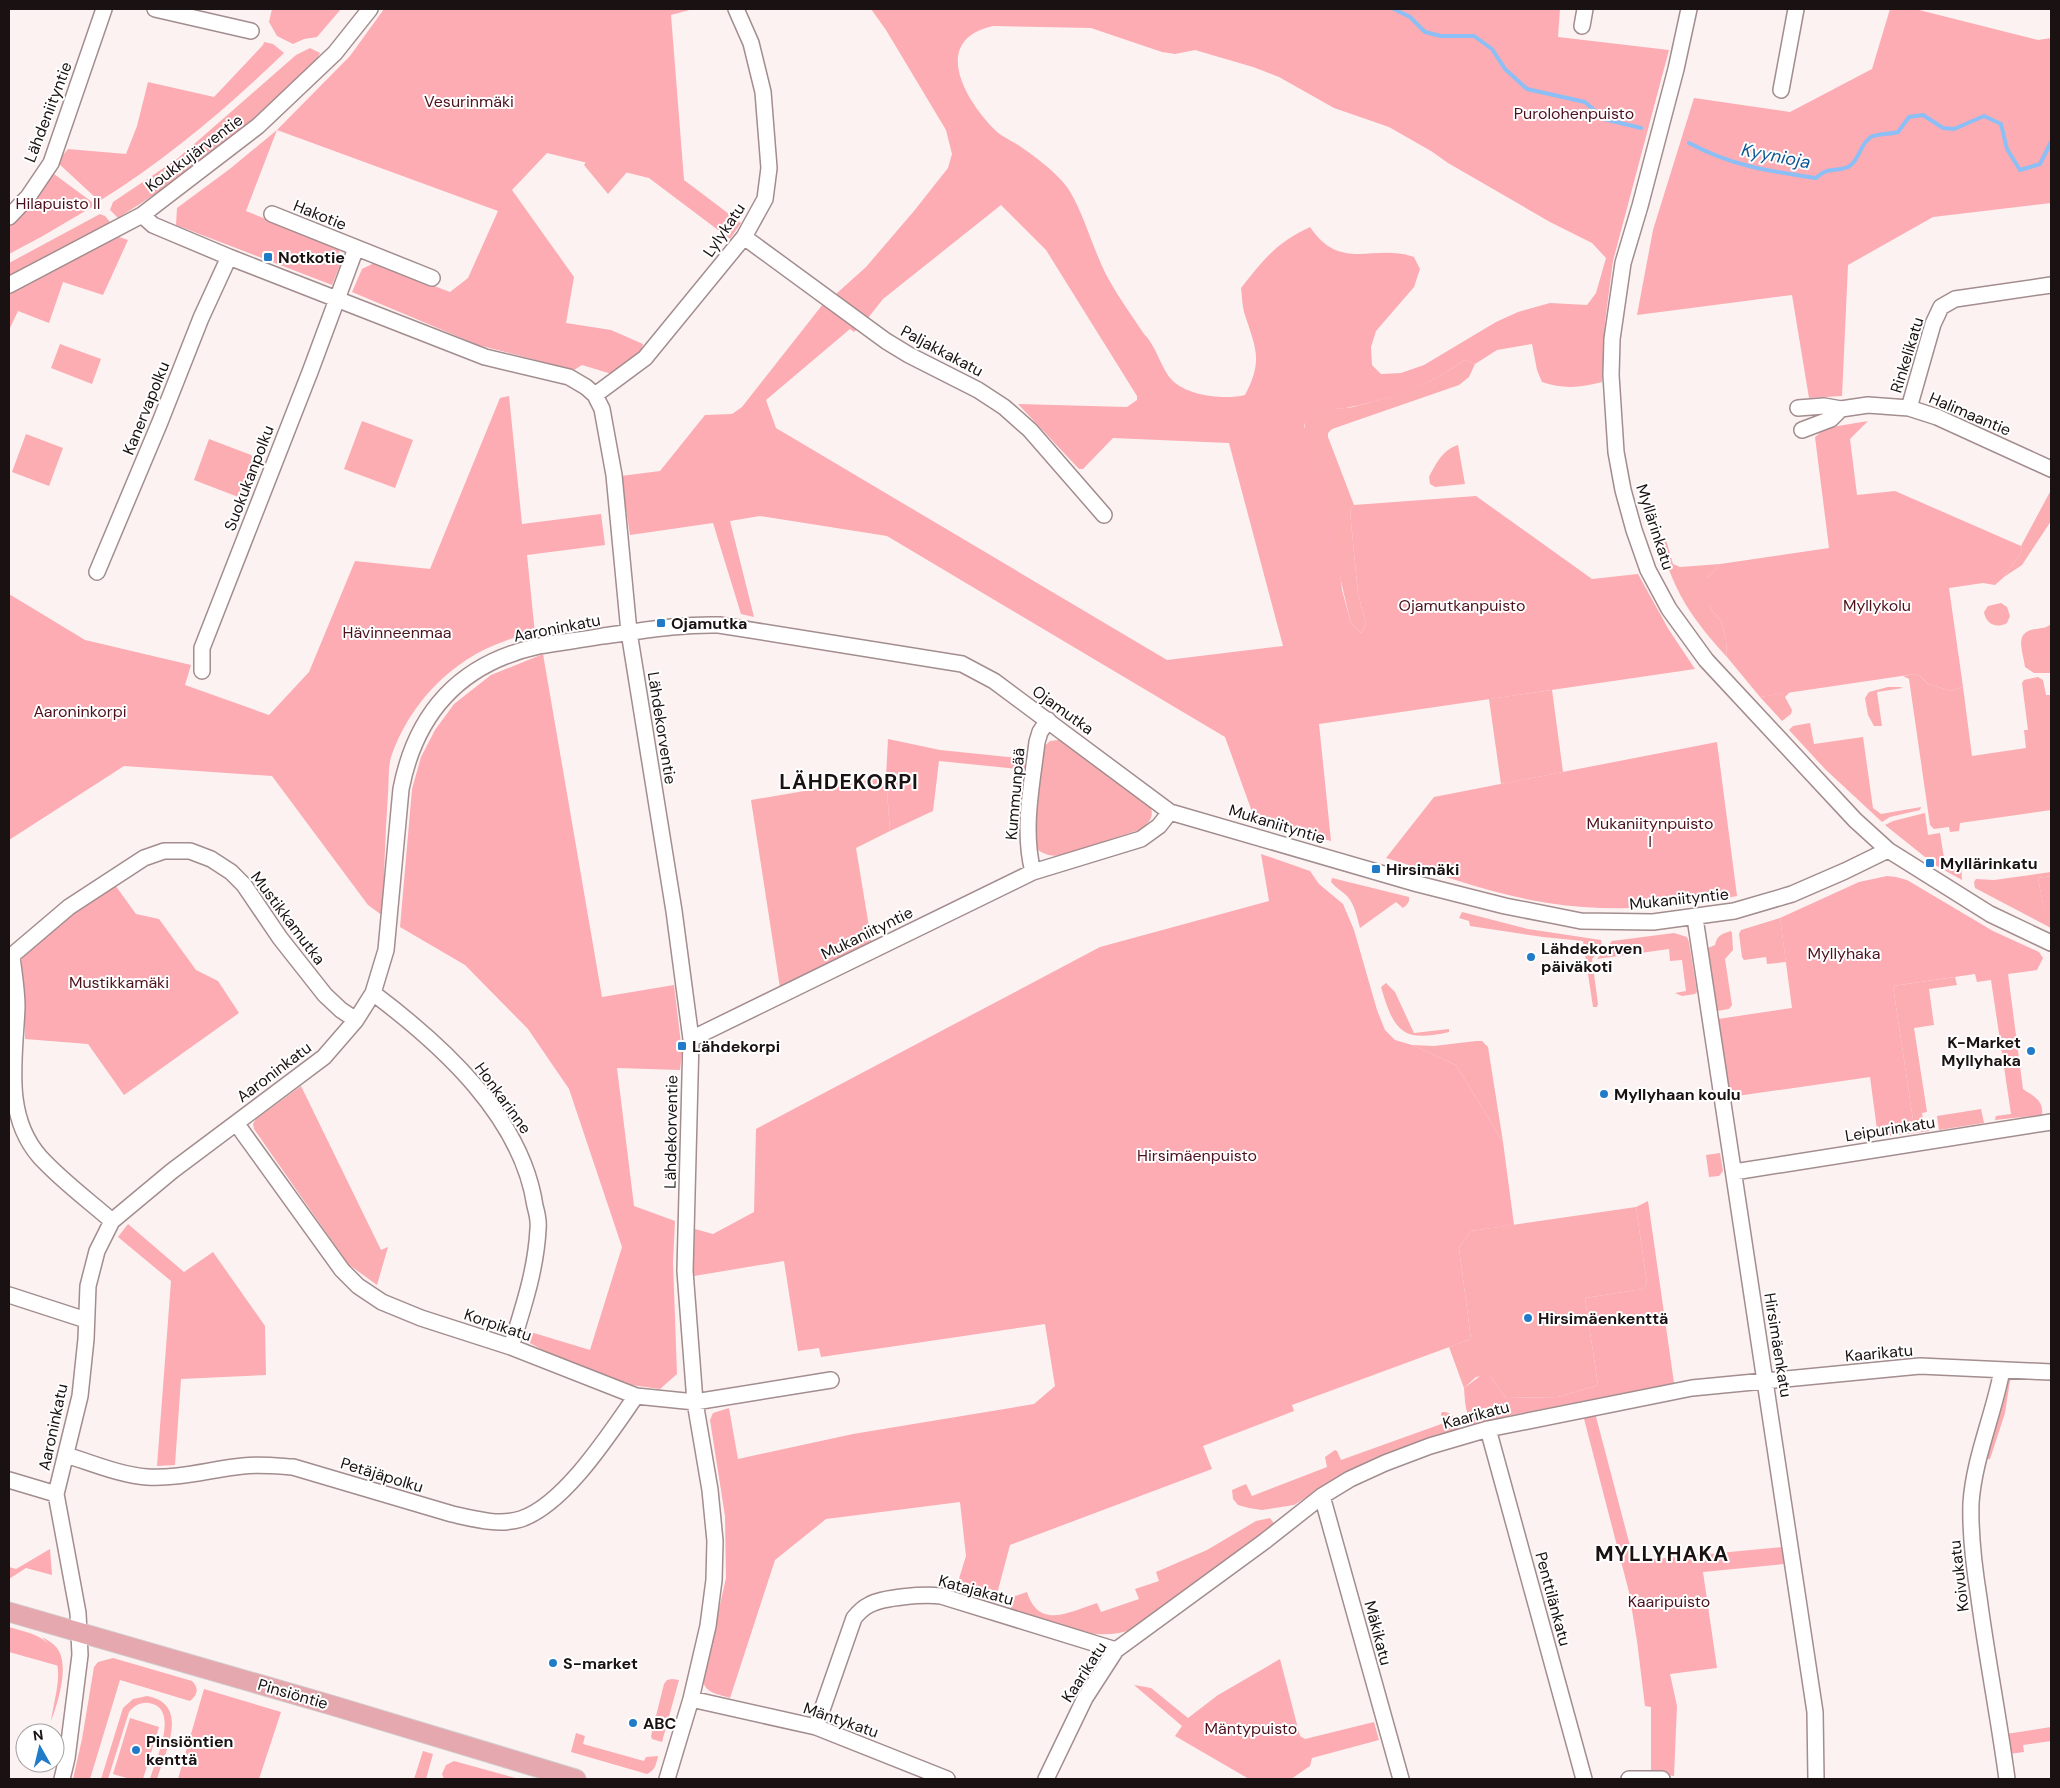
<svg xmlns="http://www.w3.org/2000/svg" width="2060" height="1788" font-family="'DM Sans',sans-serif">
	<rect width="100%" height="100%" fill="#fcf2f2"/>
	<path fill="#fbadb2" d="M310,48L320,53L316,61C255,120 191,173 118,218L110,210L113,202L177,159L296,55Z
		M586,162L627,172L608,194L584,165Z
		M100,214L105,216L111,223L9,277V263Z
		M60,344L101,359L92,384L51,368Z
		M1464,360L1475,364L1469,377L1459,385L1332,429L1328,433V437L1354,505L1350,511L1358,594L1366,624L1361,633L1351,623C1336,565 1327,506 1310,449C1307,439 1300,425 1309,416C1319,406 1339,410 1353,407C1392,397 1432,385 1464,360Z
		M362,421L413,440L395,488L344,469Z
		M26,434L63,448L49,486L12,472Z
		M209,439L251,455L260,464L246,500L194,480Z
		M1458,445L1465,484L1435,487L1430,484L1429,477C1436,464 1442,450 1458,445Z
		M2051,490V521L2022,565L2004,577L2022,551L2021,546Z
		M1651,518L1659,535L1666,540L1673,564L1680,567L1720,564L1707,578L1709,606L1722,623L1726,641L1727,657C1712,641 1698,624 1686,605C1670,579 1661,547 1651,518Z
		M2001,603L2007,607L2010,616L2007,623C1996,629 1986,624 1984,612L1988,606Z
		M2051,624V673H2034L2025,667C2023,650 2013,632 2036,629C2042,628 2047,628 2051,624Z
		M1915,674L1920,676L1928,684L1951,691L1963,687L1972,756L2026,748L2024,730H2028L2022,683L2024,680L2038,677L2043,680L2046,695H2051V810L1960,823L1959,831L1950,832L1949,827L1934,829L1930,825L1909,679L1903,676Z
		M1900,687L1903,688L1877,692L1882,726H1874L1868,715L1865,698L1869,692L1888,687Z
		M1552,690L1563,772L1501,784L1489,699Z
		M1790,692L1785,697L1792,710L1791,714L1782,721L1760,697Z
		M1810,723L1814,744L1863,737L1873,808L1881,814L1921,807L1920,810L1890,817L1882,822L1825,769L1789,730L1793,726Z
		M1058,740L1068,742L1150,805C1155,818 1149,823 1139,830L1062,855C1051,857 1045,855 1035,848V791L1041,749L1050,741Z
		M886,777L890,831L856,848L872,945L780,988L751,800Z
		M1925,813L1928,835L1940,833L1945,864L1961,862L1962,880L1935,865L1885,825L1893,821Z
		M2051,872V876L2038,878L2044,909L2051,914V928L1975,888L1974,882L1976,879L1994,880Z
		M1332,878L1409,897C1410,902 1407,905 1403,908L1396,902L1360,928C1357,917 1355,905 1347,896C1342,891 1336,888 1331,882Z
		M1462,912L1528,929L1601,940L1602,948L1592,959L1598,1004L1597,1007H1593L1583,941L1543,937L1470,926L1469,921L1459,918Z
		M1780,918L1786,962L1767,964L1766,957L1744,960L1742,957L1739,934L1741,930Z
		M1731,931L1732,933L1733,950L1725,959L1732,1005L1729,1009L1717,1011L1708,948L1715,945C1717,935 1722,934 1731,931Z
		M1674,933L1687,937L1689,942L1697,992L1695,994L1682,996L1675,993L1686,991L1682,960L1670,961L1669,949L1597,959L1612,941Z
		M1955,977L1957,985L1929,989L1934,1025L1914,1028L1927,1112L1922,1113L1923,1120H1928L1929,1131L1915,1133L1893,986Z
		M1386,983L1395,992L1414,1033L1449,1029V1032C1402,1043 1394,1031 1381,987Z
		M1476,1041H1482L1488,1047L1503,1142L1456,1065L1412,1045L1434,1046Z
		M301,1086L381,1250L388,1247L377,1285L348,1264L254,1129L253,1124L256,1119Z
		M1981,1109L1984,1123L1939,1130L1937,1116Z
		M1720,1153L1723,1171L1719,1176L1709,1177L1706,1155Z
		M1636,1207L1647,1284L1643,1289L1585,1298L1598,1385L1558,1397L1506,1398L1489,1375L1476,1377L1464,1388L1449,1347L1471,1339L1459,1248L1471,1231Z
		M2015,1377L2010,1381L2005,1413L1990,1459H1985L2004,1389L2008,1381Z
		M1442,1412C1454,1412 1457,1420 1459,1431L1346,1473L1294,1505L1262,1510L1249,1508L1238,1505L1233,1499L1232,1490L1246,1484L1252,1496L1327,1467L1325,1457L1335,1450L1337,1451L1341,1460L1444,1423L1441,1414Z
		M1270,1518L1273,1522V1526L1134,1629C1093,1644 1052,1623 1013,1611L1011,1609L1012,1597L1027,1592C1039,1630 1069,1612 1097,1603L1101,1612L1139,1599L1135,1589L1159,1581L1156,1572L1207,1550L1256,1521Z
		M958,1582L997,1594L994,1604L956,1592Z
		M42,1637C47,1640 53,1643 57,1648C70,1665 58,1703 51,1721C56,1687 68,1664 42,1637Z
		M113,1658L192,1681C199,1688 198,1695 190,1701L120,1680L90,1779H73L82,1739L94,1667L98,1662Z
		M672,1679L679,1680L662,1742L652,1739L651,1736L664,1684L667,1680Z
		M147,1696C191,1704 165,1752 157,1779H150C155,1761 181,1708 149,1703C140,1702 134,1706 129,1712L108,1779H101L123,1708L133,1699Z
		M130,1718L159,1727L143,1779H130L113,1774Z
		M576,1733L585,1736L583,1744L644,1761L646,1757L658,1756C656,1765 655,1770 647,1774L571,1752Z
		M423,1751L433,1754L426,1779H414Z"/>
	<path fill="#fcacb2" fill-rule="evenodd" d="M272,9H341L317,37L304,39L293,44L277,36L269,22Z
		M384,9H693L671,15L684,180L741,223L730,239L649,178L547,153L512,190L574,277L566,323L611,330L643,344L641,353L615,375L582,365L574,370L478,345L352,292L362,269L374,263L450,292L468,278L498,211L277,130L246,211L338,248L342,260L332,285L176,225L177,208L231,168L277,130L350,56Z
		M871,9H1560L1558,37L1669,50L1613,261L1605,322L1602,382C1580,388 1563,389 1542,382L1537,370L1532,344L1497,350L1475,364L1464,360C1432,385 1390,399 1350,407C1339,410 1326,408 1316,412C1309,415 1306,420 1304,426L1335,529L1342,590L1351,623L1361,633L1366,624L1358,594L1350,511L1354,505L1476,496L1592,579L1638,574L1669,630L1695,669L1319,724L1331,841L1255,820L1225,737L887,536L760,516L730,521L754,617L741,614L713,523L630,535L621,476L660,471L705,415L732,414L742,407L823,304L858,328L854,332L850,329L766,400L776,428L1167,660L1283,646L1229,443L1113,438L1083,469H1079L1018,404L1127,407L1137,400V396L1046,250L1001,205L883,299L868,318L836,294L866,267L914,211L948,168L952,154L946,130L886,30ZM993,26L1091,28L1162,52L1175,54L1195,50L1253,67L1279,77L1334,108L1389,127L1431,151L1448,163L1550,222L1592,243L1606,258L1596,293L1587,305L1550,303L1518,312L1496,322L1424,365L1401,373L1381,374L1372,365L1371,347L1376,331L1414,287L1420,269L1414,257C1374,243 1341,273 1310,227C1276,243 1264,259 1241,288C1242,295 1242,304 1244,312C1255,347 1264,359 1245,395C1225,400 1187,396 1172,380C1161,369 1157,347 1144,334C1132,316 1119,298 1109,280C1093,251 1086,218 1069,190C1060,175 1032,154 1018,145C1010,140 999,135 993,128C964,98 931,40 993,26Z
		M1890,9H1915L2038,40L2051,38V203L1933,217L1848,265L1842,396L1809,398L1792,295L1637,315L1653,230L1694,98L1790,112L1872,69Z
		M264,42L273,44L284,53C227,108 168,158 101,200H98L57,162L68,149L126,154L137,126L148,82L214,97L263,45Z
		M54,174L92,202V207L41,237L9,254V224L49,176Z
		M119,237L128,240L103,295L63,282L49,323L18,311L9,330V292Z
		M509,396L522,524L601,514L605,545L527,555L535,634C525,636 514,637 505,641C452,659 409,704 391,757C388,768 389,783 388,794C385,835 384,876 383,916L368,905L272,776L124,766L9,840V594L85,640L191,665L185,685L269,715L309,672L355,561L430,569L500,398Z
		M1868,421L1850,439L1857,495L1895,491L2021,546L2022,551L2004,577L1995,585L1983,583L1949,588L1963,687L1951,691L1928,684L1920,676L1915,674L1760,697L1727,657L1726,641L1722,623L1709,606L1704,592L1707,578L1720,564L1829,548L1815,437L1826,428Z
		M2051,632V666H2049L2036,653L2042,635Z
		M543,654L602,997L674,985L682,1052L680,1070L617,1068L634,1206L675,1221L673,1262L677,1374L660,1389L617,1383L565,1362L528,1342L524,1337V1330L590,1350L622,1247L569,1089L528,1029L465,965L400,927L412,789L421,757L435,730L454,704L491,675Z
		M888,739L940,750L1029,759L1028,770L939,761L933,811L890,831L886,777Z
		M1717,742L1737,896C1673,908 1612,913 1548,903C1494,895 1439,874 1386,858L1434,797Z
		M1261,854L1310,871L1319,884L1343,904L1354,930L1377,1010L1385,1030L1395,1040L1412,1045L1456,1065L1503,1142L1514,1225L1471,1231L1459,1248L1471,1339L1292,1405L1294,1411L1203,1446L1212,1469L1010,1545L997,1594L958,1582L966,1556L960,1502L826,1519L775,1560L730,1698C719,1694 705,1694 703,1680L726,1578L725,1516L710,1420L713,1413L729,1408L738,1459L853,1434L1034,1404L1055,1386L1045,1324L821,1357L819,1348L798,1351L784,1261L694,1276L693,1254L695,1229L713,1234L754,1212L756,1129L1100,947L1269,901Z
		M1887,876L1896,877L1907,880L1993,931L2039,952L2043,958L2037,970L2008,974L2023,1089C2033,1096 2044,1100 2042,1115L1995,1120L1996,1116L2011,1114L1991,980L1977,982L1975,974L1893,986L1915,1133L1878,1137L1870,1077L1730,1097L1718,1019L1792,1008L1780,918L1859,882Z
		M2051,876V914L2044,910L2038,878Z
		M115,885L136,914L159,919L196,970L218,981L239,1013L124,1095L88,1044L25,1039V1007L21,956L78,910Z
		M1648,1201L1674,1383L1508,1416L1481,1425H1474C1465,1415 1465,1401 1464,1388L1483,1374L1489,1375L1506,1398L1558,1397L1598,1385L1585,1298L1643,1289L1647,1284L1636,1207Z
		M128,1224L184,1272L213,1252L265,1326L266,1375L181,1379L175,1465L157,1466L171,1281L118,1237Z
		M1595,1413L1634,1561L1782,1547L1784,1564L1703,1572L1717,1668L1670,1674L1677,1706L1674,1776L1651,1773V1707L1645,1706L1637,1641L1629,1592L1583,1415Z
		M50,1549L52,1575L26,1568L9,1579V1567L16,1569Z
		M9,1627C36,1635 51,1636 59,1666L9,1652Z
		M1280,1659L1300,1736L1305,1739L1374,1722L1379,1740L1312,1758L1310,1766L1291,1779H1249L1175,1736L1182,1726L1134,1685L1151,1688L1188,1718L1218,1695Z
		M204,1689L281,1712L259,1779H178Z
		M2051,1727V1741L2023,1745L2024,1752L2009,1754L2006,1734Z
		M454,1761L519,1779H444L442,1774L446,1765Z"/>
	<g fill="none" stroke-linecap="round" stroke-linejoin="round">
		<path stroke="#8bbff5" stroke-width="4" d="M1394,9L1410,17L1425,32L1441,36H1474L1492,49L1505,69L1527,89L1585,102L1604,119L1641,128
			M1689,143C1732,166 1768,171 1816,178C1830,165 1834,173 1848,167C1859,162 1860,143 1871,137C1875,134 1892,134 1898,132L1909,117L1923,115L1943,128L1954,129L1984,116L2001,124L2007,149L2020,170L2040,164L2051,142"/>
		<defs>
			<path id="minor" d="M155,9L251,31
				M1689,9L1676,69L1640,206L1623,263L1612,339L1611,375L1616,452L1623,490L1634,530L1648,570L1669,609L1706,660L1855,820L1888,850L1990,914L2051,943
				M1582,26L1585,9
				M1781,90L1796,9
				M272,214L432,278
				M142,215L153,225L229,257L485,357L569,377L586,387L595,395L602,409L614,475L629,632L674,911L691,1039L685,1271L695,1402L710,1490L715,1541L714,1580L708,1626L691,1699L667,1779
				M9,217L28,197L51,163L104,9
				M744,237L886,341L909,355L978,390L1004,407L1030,430L1104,515
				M9,285L142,215L258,126L335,53L370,9
				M595,395L645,358L744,237L765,199L769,168L763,92L751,43L736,9
				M1798,408L1824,406L1841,409L1868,405L1909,408L1937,417L2051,469
				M1909,408L1933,324L1941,307L1955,299L2051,285
				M1802,430L1831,419L1841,409
				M97,572L160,422L201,318L229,257
				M202,671V648L310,372L356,248
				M1033,872C1022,829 1032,785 1037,742L1040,732L1048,720
				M1695,918L1815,1712L1816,1779
				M12,957C14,973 17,990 17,1007C15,1058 3,1115 40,1157C62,1181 88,1200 112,1221
				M9,958L69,907L144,858L164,851H190L211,859L231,872L244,885L280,938L325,995L341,1010L356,1020
				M373,993C442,1045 522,1117 535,1206C537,1213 539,1221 538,1229C536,1270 523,1308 511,1347
				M691,1039L1033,872L1141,839L1159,826L1170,812
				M236,1123L342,1270L358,1286L382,1302L421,1318L511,1347L636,1396L695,1402L831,1380
				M1734,1172L2051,1122
				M9,1295L86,1320
				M2002,1370C1994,1414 1974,1458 1971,1503C1970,1535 1974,1567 1979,1598C1987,1659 1999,1719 2007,1779
				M1488,1429L1584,1779
				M66,1455C92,1463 120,1475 147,1477C179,1479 212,1469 243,1466C260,1464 277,1466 293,1467L452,1514C474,1519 499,1526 521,1519C565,1504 610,1433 636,1396
				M9,1480L56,1494
				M1322,1496L1401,1779
				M691,1699L816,1727L947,1779
				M816,1727L854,1618C858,1613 863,1608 869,1605C883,1597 924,1594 941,1596L1116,1650
				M62,1779L67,1758L80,1655L78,1613L56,1494L80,1396L86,1339L88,1286L97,1251L112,1221L172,1171L324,1057L356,1020L373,993L386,950L401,789C416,712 461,663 539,646C560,642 582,640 603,636C641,631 680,624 719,625L962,664L994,681L1170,812L1418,884L1505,906L1551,915L1581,921L1653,922L1734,911L1792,894L1845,871L1888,850
				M1046,1779L1085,1698L1116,1650L1265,1541L1322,1496L1350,1479L1385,1463L1430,1446L1488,1429L1692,1388L1920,1366L2051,1372
				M1629,1779H1662"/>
			<path id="major" d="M9,1612L331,1705L576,1779"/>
		</defs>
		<use href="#minor" stroke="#a38d8e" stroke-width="18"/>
		<use href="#major" stroke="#d1cfd0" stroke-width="21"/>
		<use href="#minor" stroke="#fff" stroke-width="15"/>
		<use href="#major" stroke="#e5a8ae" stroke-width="19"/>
	</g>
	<g fill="#207bc8" stroke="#fff" stroke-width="2">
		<rect x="263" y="252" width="10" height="10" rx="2.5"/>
		<rect x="656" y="618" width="10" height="10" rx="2.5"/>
		<rect x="1925" y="858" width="10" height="10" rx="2.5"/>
		<rect x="1371" y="864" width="10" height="10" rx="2.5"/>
		<circle cx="1531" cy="957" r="5"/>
		<rect x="677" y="1041" width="10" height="10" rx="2.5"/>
		<circle cx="2031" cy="1051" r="5"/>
		<circle cx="1604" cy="1094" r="5"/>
		<circle cx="1528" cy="1318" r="5"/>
		<circle cx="553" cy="1663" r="5"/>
		<circle cx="633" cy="1723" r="5"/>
		<circle cx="136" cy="1750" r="5"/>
	</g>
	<g text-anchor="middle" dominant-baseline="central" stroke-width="4" stroke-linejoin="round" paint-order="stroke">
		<g font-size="16" fill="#4d111c" stroke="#fff">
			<text x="469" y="101">Vesurinmäki</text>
			<text x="1574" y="113">Purolohenpuisto</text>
			<text x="58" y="203">Hilapuisto II</text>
			<text x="1462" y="605">Ojamutkanpuisto</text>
			<text x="1877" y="605">Myllykolu</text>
			<text x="397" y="632">Hävinneenmaa</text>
			<text x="80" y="711">Aaroninkorpi</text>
			<text x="1650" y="823">Mukaniitynpuisto<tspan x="1650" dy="18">I</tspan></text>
			<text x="1844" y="953">Myllyhaka</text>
			<text x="119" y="982">Mustikkamäki</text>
			<text x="1197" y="1155">Hirsimäenpuisto</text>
			<text x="1669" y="1601">Kaaripuisto</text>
			<text x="1251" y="1728">Mäntypuisto</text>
		</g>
		<g font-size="16" fill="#191112" stroke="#fff">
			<text transform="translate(48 112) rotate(-69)">Lähdeniityntie</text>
			<text transform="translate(194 153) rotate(-37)">Koukkujärventie</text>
			<text transform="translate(320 215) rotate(22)">Hakotie</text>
			<text transform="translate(724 230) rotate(-56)">Lylykatu</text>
			<text transform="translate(942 351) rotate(28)">Paljakkakatu</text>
			<text transform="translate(1907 355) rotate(-73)">Rinkelikatu</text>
			<text transform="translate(146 408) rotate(-68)">Kanervapolku</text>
			<text transform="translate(1970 414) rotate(23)">Halimaantie</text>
			<text transform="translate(249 478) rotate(-69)">Suokukanpolku</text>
			<text transform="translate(1655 527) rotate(72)">Myllärinkatu</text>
			<text transform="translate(557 628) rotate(-11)">Aaroninkatu</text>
			<text transform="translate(1063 710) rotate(36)">Ojamutka</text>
			<text transform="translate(662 728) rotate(81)">Lähdekorventie</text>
			<text transform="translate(1015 794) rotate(-85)">Kummunpää</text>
			<text transform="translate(1277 824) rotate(17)">Mukaniityntie</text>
			<text transform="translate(1679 899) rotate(-6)">Mukaniityntie</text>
			<text transform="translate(288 918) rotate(53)">Mustikkamutka</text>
			<text transform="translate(867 933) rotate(-26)">Mukaniityntie</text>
			<text transform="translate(274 1072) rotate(-37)">Aaroninkatu</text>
			<text transform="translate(503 1098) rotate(54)">Honkarinne</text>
			<text transform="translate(1890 1129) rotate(-9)">Leipurinkatu</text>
			<text transform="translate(671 1132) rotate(-89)">Lähdekorventie</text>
			<text transform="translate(498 1325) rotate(19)">Korpikatu</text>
			<text transform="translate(1778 1345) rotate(81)">Hirsimäenkatu</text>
			<text transform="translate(1879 1353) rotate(-5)">Kaarikatu</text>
			<text transform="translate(1476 1415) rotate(-15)">Kaarikatu</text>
			<text transform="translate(53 1427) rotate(-78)">Aaroninkatu</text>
			<text transform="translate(382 1475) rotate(17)">Petäjäpolku</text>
			<text transform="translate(1959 1576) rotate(-97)">Koivukatu</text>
			<text transform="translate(976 1590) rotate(15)">Katajakatu</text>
			<text transform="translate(1553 1599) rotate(75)">Penttilänkatu</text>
			<text transform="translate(1378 1633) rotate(75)">Mäkikatu</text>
			<text transform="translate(1084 1672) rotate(-57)">Kaarikatu</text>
			<text transform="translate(293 1694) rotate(16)">Pinsiöntie</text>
			<text transform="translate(841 1720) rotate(19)">Mäntykatu</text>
		</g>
		<g font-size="16" font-weight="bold" fill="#191112" stroke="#fff" text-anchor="start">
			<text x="278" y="257">Notkotie</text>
			<text x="671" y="623">Ojamutka</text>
			<text x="1940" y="863">Myllärinkatu</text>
			<text x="1386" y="869">Hirsimäki</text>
			<text x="1541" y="948">Lähdekorven<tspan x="1541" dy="18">päiväkoti</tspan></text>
			<text x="2021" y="1042" text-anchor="end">K-Market<tspan x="2021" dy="18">Myllyhaka</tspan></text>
			<text x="692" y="1046">Lähdekorpi</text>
			<text x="1614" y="1094">Myllyhaan koulu</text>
			<text x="1538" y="1318">Hirsimäenkenttä</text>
			<text x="563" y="1663">S-market</text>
			<text x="643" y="1723">ABC</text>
			<text x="146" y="1741">Pinsiöntien<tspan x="146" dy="18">kenttä</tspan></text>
		</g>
		<g font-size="18" font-style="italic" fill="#0d5894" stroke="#fff">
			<text transform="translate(1776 156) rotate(11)">Kyynioja</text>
		</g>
		<g font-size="21" font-weight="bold" letter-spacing="1" fill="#191112" stroke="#fff">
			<text x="849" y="782">LÄHDEKORPI</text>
			<text x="1662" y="1554">MYLLYHAKA</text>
		</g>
	</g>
	<rect width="2060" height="1788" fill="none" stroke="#191112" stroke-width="20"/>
	<g transform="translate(40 1748) rotate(352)"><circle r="24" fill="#ffffff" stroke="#a3a0a0"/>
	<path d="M0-4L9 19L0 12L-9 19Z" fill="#207bc8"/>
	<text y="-8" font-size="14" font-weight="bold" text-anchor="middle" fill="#191112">N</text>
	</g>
</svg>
